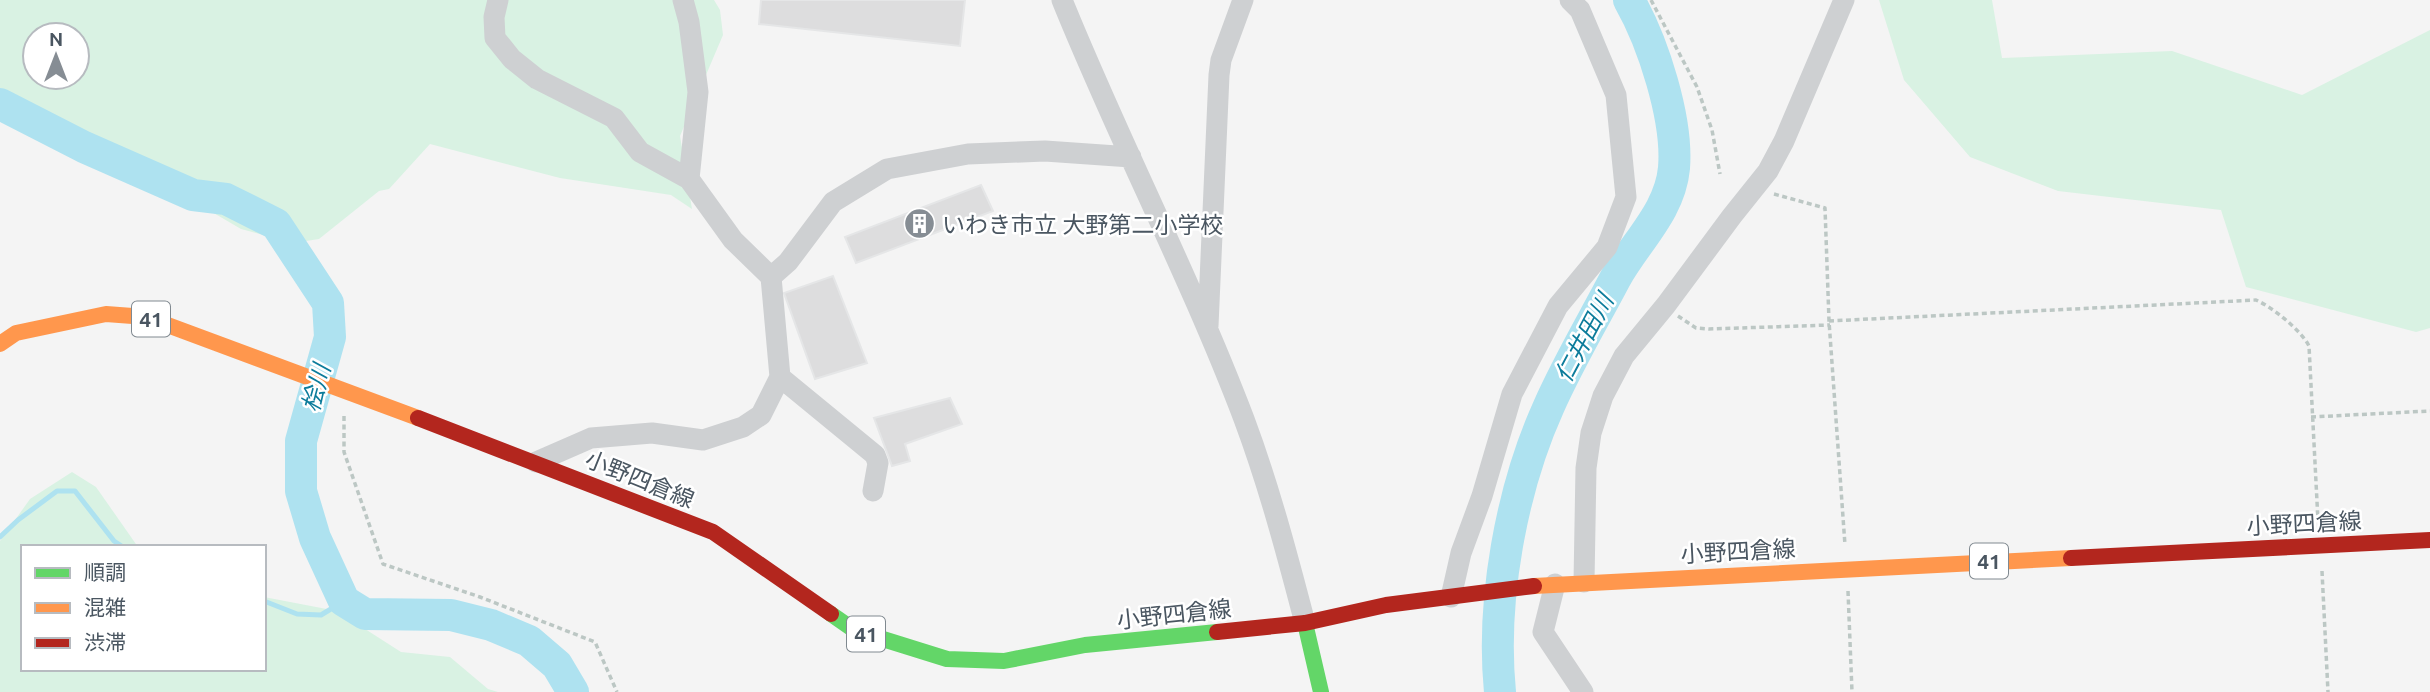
<svg xmlns="http://www.w3.org/2000/svg" width="2430" height="692" font-family="Ubuntu,'Noto Sans JP',sans-serif">
	<rect width="100%" height="100%" fill="#f4f4f4"/>
	<path fill="#d9f2e3" fill-rule="evenodd" d="M0,0H714L720,10L723,35L680,136L692,209L671,195L560,178L430,144L389,189L379,191L319,239L293,243L241,229L0,88ZM35,35H77V77H35Z
		M1879,0H1992L2002,58L2172,51L2302,95L2430,30V328L2416,332L2246,287L2221,210L2058,191L1970,157L1904,80Z
		M72,472L96,487L138,547H23V669H264V597L337,611L401,652L450,657L488,689L498,692H0V541L30,499Z"/>
	<g fill="none" stroke-linecap="round" stroke-linejoin="round">
		<path stroke="#aee2f0" stroke-width="5" d="M0,537L18,520L57,491H75L114,541L123,547
			M264,601L297,614L321,615L344,601"/>
		<path stroke="#aee2f0" stroke-width="32" d="M0,104L84,147L193,195L226,199L276,224L328,303L330,337L301,441V491L315,538L344,601L365,614L451,615L491,625L529,641L557,665L573,692
			M1500,692C1491,601 1511,490 1549,406C1568,363 1593,321 1615,279C1635,242 1670,212 1674,168C1678,119 1653,42 1629,0"/>
	</g>
	<path fill="#ddddde" stroke="#e5e6e7" stroke-width="2" d="M761,0H965L960,46L759,24Z
		M981,185L993,211L856,263L845,237Z
		M833,276L867,363L815,379L784,293Z
		M950,398L962,424L905,444L910,461L892,466L874,418Z"/>
	<g fill="none" stroke-linecap="round" stroke-linejoin="round">
		<path stroke="#bcc7c4" stroke-width="3.5" stroke-dasharray="5 3.5" stroke-linecap="butt" d="M1651,0L1697,87L1712,130L1720,174
			M1774,194L1825,208L1829,321L1845,545
			M1678,316L1696,328L1709,329L1830,325
			M1829,321L2256,300C2272,307 2301,330 2309,346L2318,521
			M344,416V452L383,564L480,597L595,642L617,692
			M2311,417L2430,411
			M2322,571L2328,692
			M1848,591L1852,692"/>
		<path stroke="#ced0d2" stroke-width="21" d="M498,0L494,17L495,38L512,59L537,79L614,118L640,152L689,179L733,240L771,277
			M683,0L689,22L698,92L689,179
			M1062,0C1119,141 1190,277 1244,419C1269,486 1287,554 1305,623
			M1208,326L1219,75L1221,60L1243,0
			M780,377L875,455L878,463L873,491
			M536,462L591,438L652,433L703,440L743,427L761,415L780,377L771,277L788,262L833,202L887,169L968,154L1045,151L1131,157
			M1584,582L1586,468L1591,433L1603,396L1624,356L1666,305L1732,216L1768,171L1784,141L1844,0
			M1555,584L1543,632L1583,692
			M1451,597L1461,553L1482,496L1512,394L1558,306L1607,247L1626,197L1616,95L1580,10L1570,0"/>
		<path stroke="#63d668" stroke-width="16" d="M831,614L854,630L947,659L1004,661L1085,645L1217,632
			M1305,623L1321,692"/>
		<path stroke="#ff974d" stroke-width="16" d="M0,344L16,333L106,314L146,317L418,418
			M1534,586L2071,558"/>
		<path stroke="#b3261e" stroke-width="16" d="M418,418L713,532L831,614
			M2071,558L2430,540
			M1217,632L1305,623L1386,605L1534,586"/>
	</g>
	<defs>
		<symbol id="building-disc" viewBox="-11 -11 22 22"><circle r="9.5" fill="#868d94" stroke="#fff"/><path d="M-4-6H4V6H1V3H-1V6H-4ZM-2.5-4.3h1.7v1.8h-1.7ZM.8-4.3h1.7v1.8H.8ZM-2.5-1h1.7V.8h-1.7ZM.8-1h1.7V.8H.8Z" fill="#fff"/></symbol>
	</defs>
	<g fill-rule="evenodd">
		<use href="#building-disc" x="902" y="206" width="35" height="35"/>
	</g>
	<g text-anchor="middle" dominant-baseline="central" stroke-width="5" stroke-linejoin="round" paint-order="stroke">
		<g fill="#fff" stroke="#808990" stroke-width="2">
			<rect x="132" y="301.5" width="38" height="35" rx="5"/>
			<rect x="1970" y="543.5" width="38" height="35" rx="5"/>
			<rect x="847" y="616.5" width="38" height="35" rx="5"/>
		</g>
		<g font-size="21" font-weight="bold" fill="#4a5661">
			<text x="151" y="319">41</text>
			<text x="1989" y="561">41</text>
			<text x="866" y="634">41</text>
		</g>
		<g font-size="23" fill="#4a5661" stroke="#fff" text-anchor="start">
			<text x="942" y="224">いわき市立 大野第二小学校</text>
		</g>
		<g font-size="23" fill="#4a5661" stroke="#fff">
			<text transform="translate(640 479) rotate(22)">小野四倉線</text>
			<text transform="translate(2304 523) rotate(-3)">小野四倉線</text>
			<text transform="translate(1738 551) rotate(-3)">小野四倉線</text>
			<text transform="translate(1174 614) rotate(-6)">小野四倉線</text>
		</g>
		<g font-size="24" font-style="italic" fill="#0c7c9b" stroke="#fff">
			<text transform="translate(1584 338) rotate(-62)">仁井田川</text>
			<text transform="translate(316 388) rotate(-75)">桧川</text>
		</g>
	</g>
	<rect x="21" y="545" width="245" height="126" fill="#ffffff" stroke="#b7bbc0" stroke-width="2"/>
	<rect x="35" y="568" width="35" height="10" fill="#63d668" stroke="#b7bbc0" stroke-width="2"/>
	<text x="84" y="580" font-size="21" fill="#4a5661">順調</text>
	<rect x="35" y="603" width="35" height="10" fill="#ff974d" stroke="#b7bbc0" stroke-width="2"/>
	<text x="84" y="615" font-size="21" fill="#4a5661">混雑</text>
	<rect x="35" y="638" width="35" height="10" fill="#b3261e" stroke="#b7bbc0" stroke-width="2"/>
	<text x="84" y="650" font-size="21" fill="#4a5661">渋滞</text>
	<g transform="translate(56 56)"><circle r="33" fill="#ffffff" stroke="#b7bbc0" stroke-width="2"/>
	<path d="M0-5L12 26L0 18L-12 26Z" fill="#868d94"/>
	<text y="-10" font-size="19" font-weight="bold" text-anchor="middle" fill="#4a5661">N</text>
	</g>
</svg>
